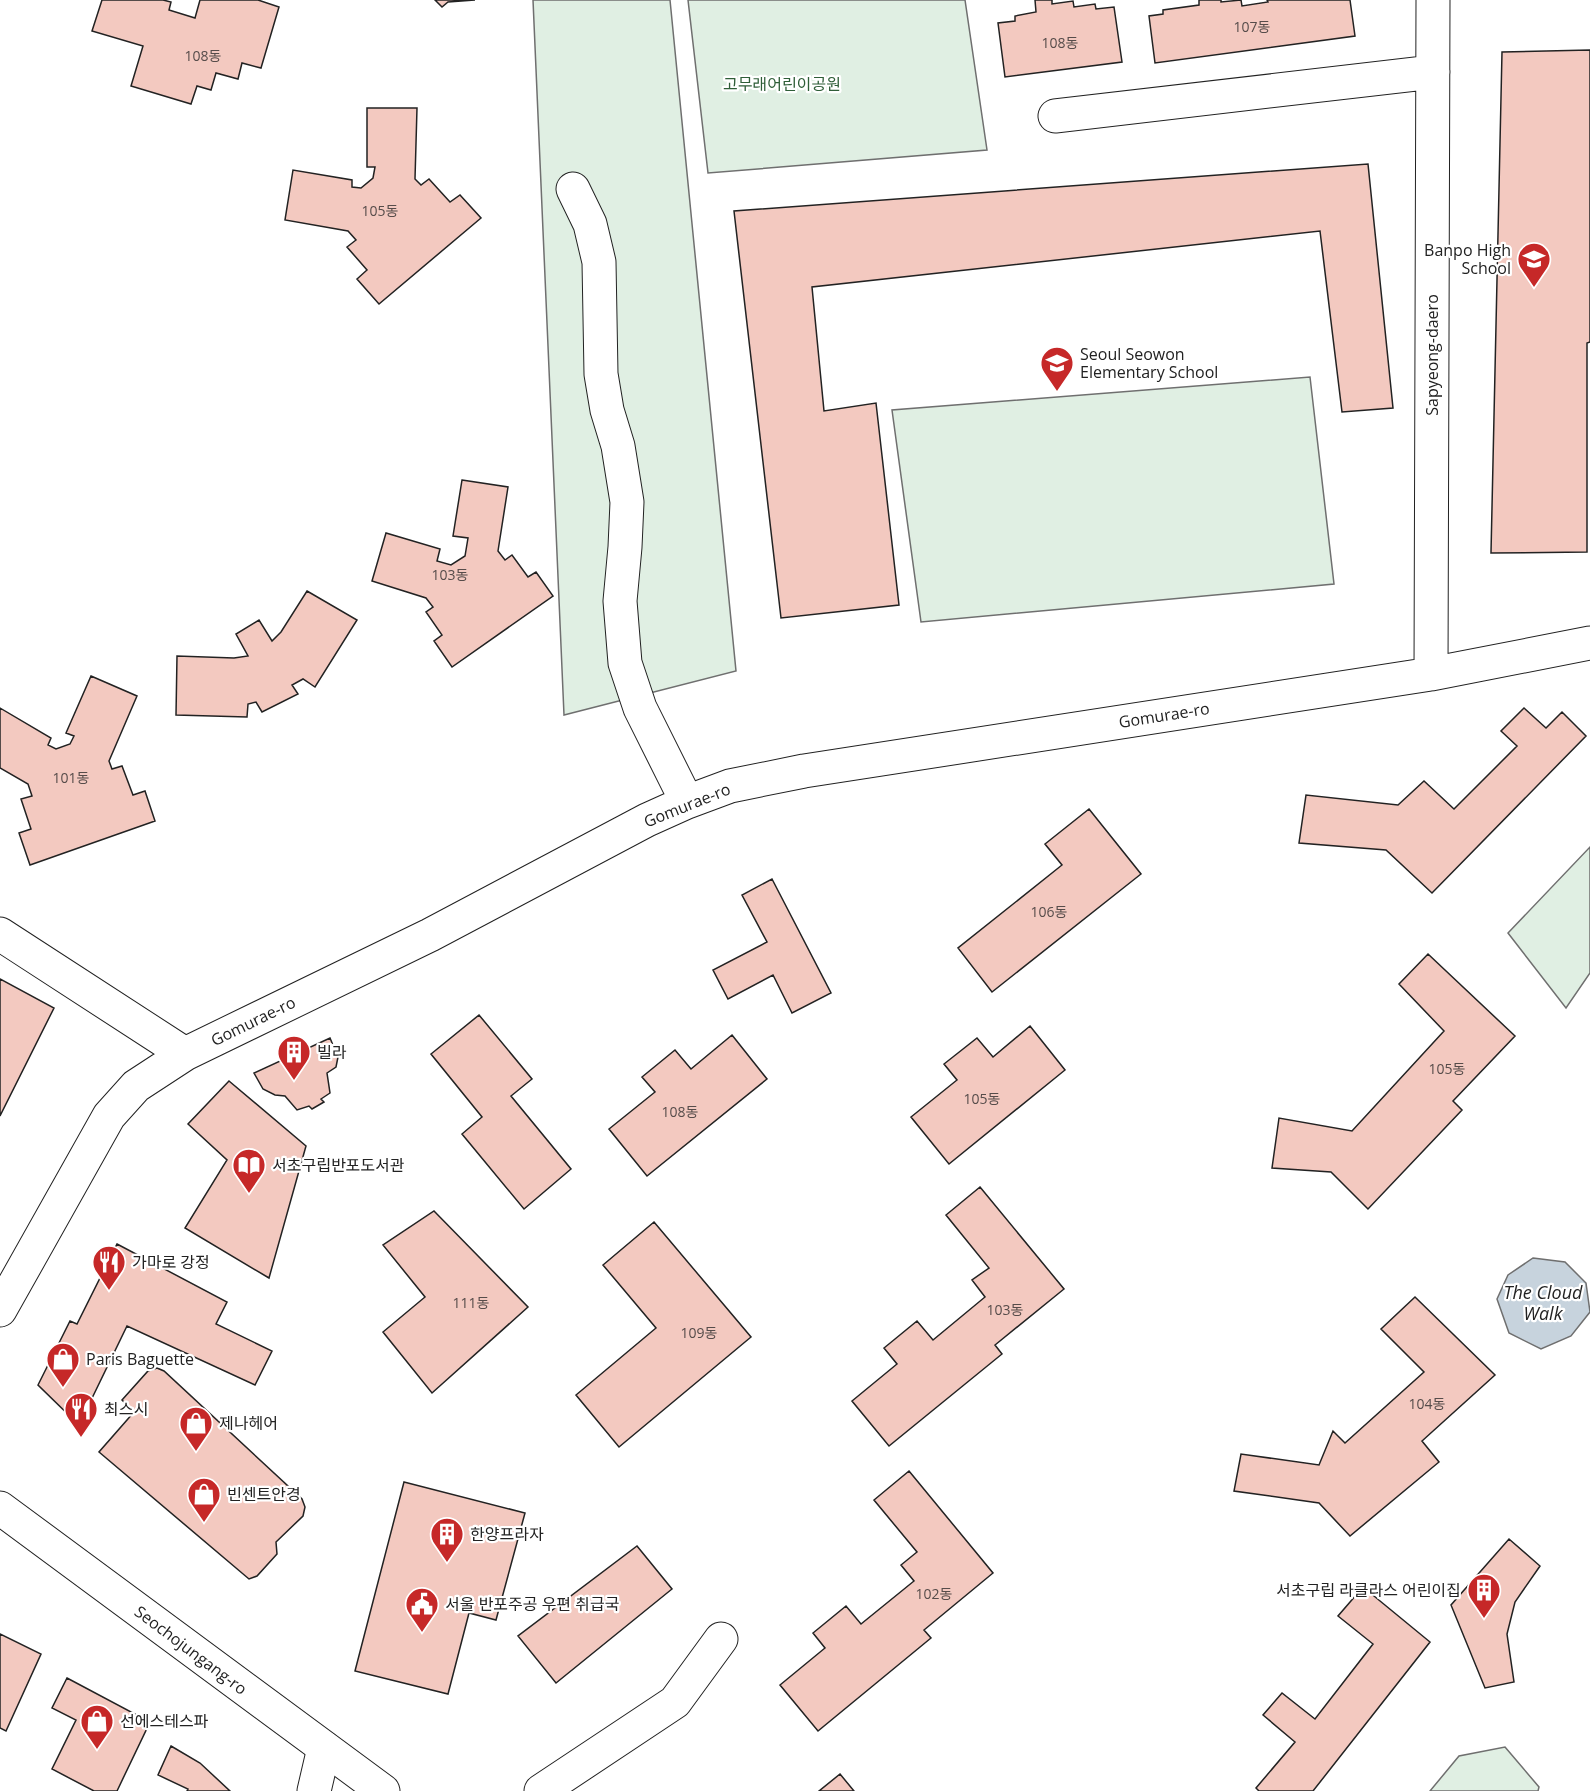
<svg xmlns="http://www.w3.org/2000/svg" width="1590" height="1791" font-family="'Open Sans','Noto Sans KR',sans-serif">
	<rect width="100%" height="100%" fill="#fff"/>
	<path fill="#e0efe3" stroke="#6f6f6f" stroke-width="1.5" d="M533,0H670L736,671L564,715Z
		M688,0H965L987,150L708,173Z
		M1310,377L1334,584L921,622L892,410Z
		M1590,847V973L1566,1008L1508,933Z
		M1505,1747L1539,1787L1538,1791H1430L1459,1756Z"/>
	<path fill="#c7d3dd" stroke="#6f6f6f" stroke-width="1.5" d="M1533,1258L1565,1262L1586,1283L1590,1312L1571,1336L1541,1349L1509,1333L1497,1299L1508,1275Z"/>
	<path fill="#f3c9c0" stroke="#222" stroke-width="1.5" d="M102,0H163L171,2L169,10L195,18L200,0H258L279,7L261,68L242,63L238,79L216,73L211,90L197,86L191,104L131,86L143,46L92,31Z
		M435,0H475L448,2L442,7Z
		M1035,0H1052V4L1073,1L1074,7L1095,4L1096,9L1114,7L1122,62L1005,77L998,23L1015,21V16L1036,12Z
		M1199,0H1221V2L1241,0L1242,6L1268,2L1267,0H1350L1355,36L1155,63L1149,16L1163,14V10L1199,5Z
		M1590,50V342L1587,343V552L1491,553L1502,52Z
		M367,108H417L415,179L421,185L429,179L450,202L460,195L481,218L379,304L357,279L367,270L347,247L356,240L348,231L285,220L293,170L352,180V187L361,188L373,178L375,167H367Z
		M1368,164L1393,408L1342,412L1320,231L812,287L824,411L876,403L899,605L781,618L734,211Z
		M462,480L508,487L498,551L505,560L512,555L528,577L536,572L553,596L452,667L434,641L442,635L426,612L433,607L426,598L372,581L386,533L440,549L437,561L451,565L465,556L468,538L453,536Z
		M307,591L357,620L315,687L303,679L292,685L298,694L262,712L256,702L248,704L247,717L176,715L177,656L234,658L248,656L236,634L259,620L272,641L281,632Z
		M91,676L137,696L109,761L112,769L122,766L133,795L145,791L155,821L30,865L19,833L31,829L21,799L32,796L28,784L0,768V708L51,738L48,745L56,749L70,744L74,736L66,733Z
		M1524,708L1546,728L1562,712L1586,736L1432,893L1386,850L1299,843L1306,795L1398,805L1424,781L1454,809L1517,746L1501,731Z
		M1089,809L1141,874L992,992L958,948L1062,865L1045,844Z
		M772,879L831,993L792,1013L773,975L728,999L713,970L767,942L742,895Z
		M1428,954L1515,1036L1453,1101L1462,1110L1368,1209L1331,1172L1272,1168L1279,1118L1352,1131L1444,1031L1399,984Z
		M0,979L54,1008L0,1116Z
		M479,1015L532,1079L511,1096L571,1169L524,1209L462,1134L482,1117L431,1054Z
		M1030,1026L1065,1070L949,1164L911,1117L957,1080L944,1064L977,1038L993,1057Z
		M732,1035L767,1079L647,1176L609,1129L655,1092L642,1077L675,1050L691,1069Z
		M330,1038L338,1057L336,1067L327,1073L330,1093L321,1099L324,1102L312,1109L309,1106L297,1110L285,1096L275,1095L263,1089L254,1073Z
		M229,1081L306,1146L269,1278L185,1228L227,1160L188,1124Z
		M980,1187L1064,1289L995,1345L1002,1354L889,1446L852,1401L897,1364L884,1348L917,1321L933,1340L985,1297L972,1280L989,1268L946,1215Z
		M434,1211L528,1307L432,1393L383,1332L425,1297L383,1245Z
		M654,1222L751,1337L619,1447L576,1395L656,1328L603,1265Z
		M117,1244L227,1302L216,1324L272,1351L255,1385L127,1326L79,1425L38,1385L70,1321L77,1324Z
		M1415,1297L1495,1375L1422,1441L1439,1462L1350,1536L1319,1503L1234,1491L1241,1454L1319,1465L1333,1431L1345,1443L1424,1372L1381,1329Z
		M157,1368L164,1371L302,1499L305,1507L303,1516L276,1542L277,1554L257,1576L249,1579L99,1452L134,1412L122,1400L148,1371Z
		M909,1471L993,1573L924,1630L931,1638L818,1731L780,1685L825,1648L813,1633L846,1606L861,1624L914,1581L901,1565L917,1552L874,1500Z
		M404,1482L525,1513L496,1620L469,1613L448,1694L355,1671Z
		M1509,1539L1540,1566L1515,1602L1507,1634L1514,1682L1485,1688L1451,1605Z
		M637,1546L672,1589L556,1683L518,1636Z
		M1363,1587L1430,1642L1313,1791H1259L1256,1788L1295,1742L1263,1715L1282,1693L1315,1719L1373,1644L1338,1616Z
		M0,1634L41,1654L6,1731L0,1728Z
		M67,1678L150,1722L117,1791H94L52,1769L76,1720L52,1708Z
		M171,1746L200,1763L230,1791H187L188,1789L158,1775Z
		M840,1774L854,1791H819Z"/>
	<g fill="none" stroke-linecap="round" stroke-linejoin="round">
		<defs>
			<path id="minor" d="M1055,116L1433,72
				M573,189L590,224L599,262L601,374L607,410L618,446L627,502L625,547L620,601L625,663L640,708L687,802
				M1431,674L1433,0
				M0,934L185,1054
				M0,1310L109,1116L136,1086L185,1054L430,935L647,820L687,802L730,786L804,771L1431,674L1590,643
				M314,1791L324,1748
				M541,1791L675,1702L721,1639"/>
			<path id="major" d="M0,1508L383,1791"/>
		</defs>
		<use href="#minor" stroke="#222" stroke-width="35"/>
		<use href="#major" stroke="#222" stroke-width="35"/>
		<use href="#minor" stroke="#fff" stroke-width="33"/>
		<use href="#major" stroke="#fff" stroke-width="33"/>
	</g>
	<defs>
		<symbol id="school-pin" viewBox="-11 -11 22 30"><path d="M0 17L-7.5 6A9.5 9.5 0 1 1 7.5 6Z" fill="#c62828" stroke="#fff"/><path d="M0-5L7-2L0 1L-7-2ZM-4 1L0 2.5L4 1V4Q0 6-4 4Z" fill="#fff"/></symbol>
		<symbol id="building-pin" viewBox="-11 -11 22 30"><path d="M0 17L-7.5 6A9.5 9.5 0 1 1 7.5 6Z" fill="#c62828" stroke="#fff"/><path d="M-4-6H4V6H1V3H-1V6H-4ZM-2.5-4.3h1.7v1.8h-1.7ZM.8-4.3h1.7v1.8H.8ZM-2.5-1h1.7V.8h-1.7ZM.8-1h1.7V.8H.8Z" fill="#fff"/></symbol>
		<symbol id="library-pin" viewBox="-11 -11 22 30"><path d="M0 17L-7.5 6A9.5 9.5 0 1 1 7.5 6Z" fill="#c62828" stroke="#fff"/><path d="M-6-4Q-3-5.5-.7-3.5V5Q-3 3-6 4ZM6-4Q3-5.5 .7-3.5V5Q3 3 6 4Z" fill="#fff"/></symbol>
		<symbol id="restaurant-pin" viewBox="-11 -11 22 30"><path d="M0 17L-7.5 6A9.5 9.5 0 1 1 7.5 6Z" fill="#c62828" stroke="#fff"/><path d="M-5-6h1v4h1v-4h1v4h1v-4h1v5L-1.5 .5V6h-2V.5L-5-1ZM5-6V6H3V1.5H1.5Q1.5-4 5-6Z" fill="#fff"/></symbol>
		<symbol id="shop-pin" viewBox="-11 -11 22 30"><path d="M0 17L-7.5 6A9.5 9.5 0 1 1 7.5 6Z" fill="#c62828" stroke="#fff"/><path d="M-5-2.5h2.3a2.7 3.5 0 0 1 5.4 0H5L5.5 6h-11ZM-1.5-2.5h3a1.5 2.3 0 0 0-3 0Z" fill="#fff"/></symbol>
		<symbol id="civic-pin" viewBox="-11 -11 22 30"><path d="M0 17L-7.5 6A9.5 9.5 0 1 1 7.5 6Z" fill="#c62828" stroke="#fff"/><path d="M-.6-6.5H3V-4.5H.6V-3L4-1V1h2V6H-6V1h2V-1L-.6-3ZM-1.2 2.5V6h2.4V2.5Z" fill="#fff"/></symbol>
	</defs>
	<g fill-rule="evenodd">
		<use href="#school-pin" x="1515" y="240" width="38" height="52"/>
		<use href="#school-pin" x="1038" y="344" width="38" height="52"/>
		<use href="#building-pin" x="275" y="1033" width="38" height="52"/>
		<use href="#library-pin" x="230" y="1146" width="38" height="52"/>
		<use href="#restaurant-pin" x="90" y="1243" width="38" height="52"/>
		<use href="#shop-pin" x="44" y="1340" width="38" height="52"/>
		<use href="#restaurant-pin" x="62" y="1390" width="38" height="52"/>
		<use href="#shop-pin" x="177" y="1404" width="38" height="52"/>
		<use href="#shop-pin" x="185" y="1475" width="38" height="52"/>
		<use href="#building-pin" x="428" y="1515" width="38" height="52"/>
		<use href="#building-pin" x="1465" y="1571" width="38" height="52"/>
		<use href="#civic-pin" x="403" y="1585" width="38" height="52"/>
		<use href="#shop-pin" x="78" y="1702" width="38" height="52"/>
	</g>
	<g text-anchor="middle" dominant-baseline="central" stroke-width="4.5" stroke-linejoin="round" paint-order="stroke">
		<g font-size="14" fill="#564c4a">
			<text x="1252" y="26">107동</text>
			<text x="1060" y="42">108동</text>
			<text x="203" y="55">108동</text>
			<text x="380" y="210">105동</text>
			<text x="450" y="574">103동</text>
			<text x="71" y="777">101동</text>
			<text x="1049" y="911">106동</text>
			<text x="1447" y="1068">105동</text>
			<text x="982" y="1098">105동</text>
			<text x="680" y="1111">108동</text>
			<text x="471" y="1302">111동</text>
			<text x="1005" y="1309">103동</text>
			<text x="699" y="1332">109동</text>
			<text x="1427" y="1403">104동</text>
			<text x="934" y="1593">102동</text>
		</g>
		<g font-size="16" fill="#2f5e38" stroke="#fff">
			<text x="782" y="84">고무래어린이공원</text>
		</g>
		<g font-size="16" fill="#222" stroke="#fff" text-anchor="start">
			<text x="1511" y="250" text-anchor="end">Banpo High<tspan x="1511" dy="18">School</tspan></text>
			<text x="1080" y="354">Seoul Seowon<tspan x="1080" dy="18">Elementary School</tspan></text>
			<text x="317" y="1052">빌라</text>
			<text x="272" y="1165">서초구립반포도서관</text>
			<text x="132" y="1262">가마로 강정</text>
			<text x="86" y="1359">Paris Baguette</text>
			<text x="104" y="1409">최스시</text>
			<text x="219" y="1423">제나헤어</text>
			<text x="227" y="1494">빈센트안경</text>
			<text x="470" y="1534">한양프라자</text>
			<text x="1461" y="1590" text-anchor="end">서초구립 라클라스 어린이집</text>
			<text x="445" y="1604">서울 반포주공 우편 취급국</text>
			<text x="120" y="1721">선에스테스파</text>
		</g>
		<g font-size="16" fill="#222" stroke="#fff">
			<text transform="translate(1432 355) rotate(-90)">Sapyeong-daero</text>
			<text transform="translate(1164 715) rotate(-9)">Gomurae-ro</text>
			<text transform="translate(687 805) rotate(-22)">Gomurae-ro</text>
			<text transform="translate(253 1021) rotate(-26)">Gomurae-ro</text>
			<text transform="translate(191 1650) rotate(37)">Seochojungang-ro</text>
		</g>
		<g font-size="18" font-style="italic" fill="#222" stroke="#fff">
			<text x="1543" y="1292">The Cloud<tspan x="1543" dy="21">Walk</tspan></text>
		</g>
	</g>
</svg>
